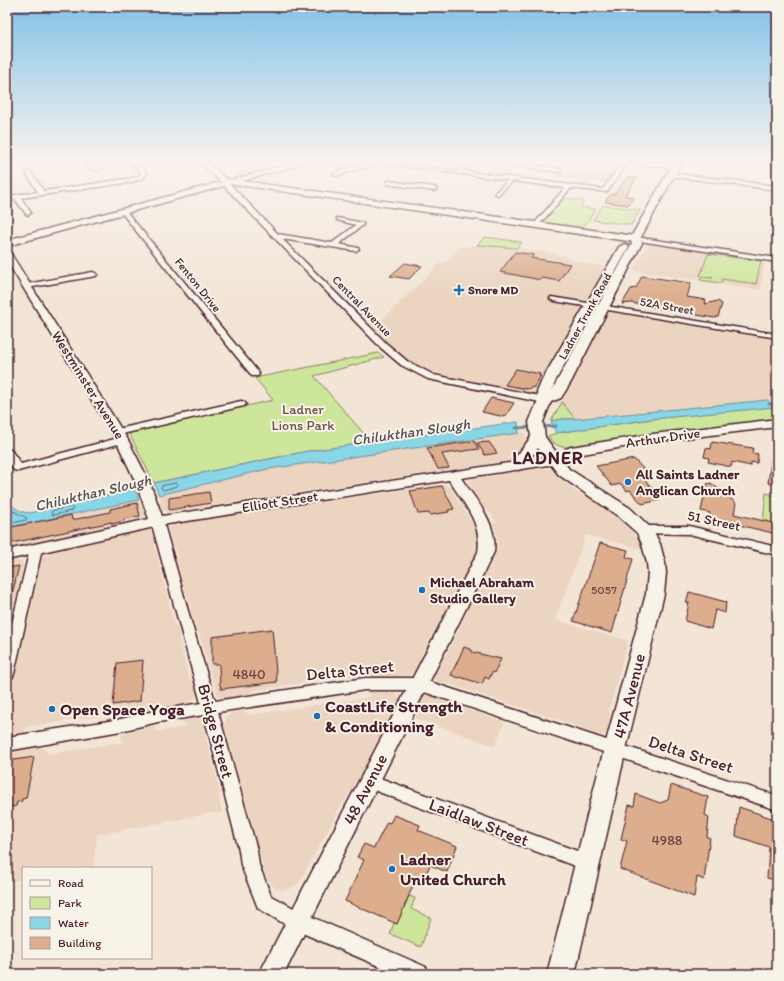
<svg xmlns="http://www.w3.org/2000/svg" width="784" height="981" font-family="Itim,sans-serif">
	<rect width="100%" height="100%" fill="#f2e5d6"/>
	<filter id="ink" filterUnits="userSpaceOnUse"><feTurbulence type="fractalNoise" baseFrequency=".025" numOctaves="2"/><feDisplacementMap in="SourceGraphic" scale="8" xChannelSelector="R" yChannelSelector="G"/><feConvolveMatrix kernelMatrix="1 2 1 2 8 2 1 2 1" color-interpolation-filters="sRGB"/></filter>
	<g filter="url(#ink)">
		<path fill="#ebd4c0" d="M648,244L765,261L760,290L633,270Z
			M477,245L517,248L556,254L582,263L607,267L537,394L440,374L415,365L400,355L374,328L440,263H444L460,247Z
			M609,312L777,340V399L575,419L562,402Z
			M524,432L525,437H528V444L516,459L508,461L169,512L163,511L158,502L162,501L159,495L268,469Z
			M541,468L552,470L576,492L595,500L614,513L633,532L644,549L586,535L555,620L628,641L609,710L612,721L609,731L603,735L594,734L578,726L449,684L439,683L434,679L432,675L434,671L439,669L467,613L466,607L484,571L490,568L498,548L497,535L493,524L496,521L491,513L485,510L468,482L473,479Z
			M444,484L450,487L475,528L478,538V545L470,564L471,568L456,599L447,607L421,655L423,659L417,671L408,675L389,677H378L368,673L254,690L245,696L225,700L218,697L198,630L191,618V607L176,562L177,557L174,545L171,542L168,527L174,524Z
			M139,500L141,505H145L147,513L141,519L7,550V528Z
			M146,530L151,531L174,624L180,632L179,638L189,679L194,681L197,692L196,697L189,703L181,707L160,710L134,716L128,712L24,727L27,733L15,736L9,735L7,733V714L39,564L43,556L50,552Z
			M17,560L23,562V567L7,635V562Z
			M369,690H388L393,692L400,699V706L393,714L361,777L339,809L299,883L289,889L284,890L275,888L267,879L265,873L224,726L226,718L233,712L242,710L250,715L371,697L367,692Z
			M429,695L436,696L445,702L501,721L504,723L495,746L415,718L417,712L416,707L420,698Z
			M191,718L201,719L205,724V734L220,792L219,797L222,813H211L97,835L93,867L23,868V879L7,882V751L40,746L49,754L124,742L121,736L123,734L149,726H153L158,732L187,727L181,720Z"/>
		<path fill="#cde69b" stroke="#8c8263" d="M563,172L611,175L606,182L558,176Z
			M563,198L584,201L580,207L596,209L582,229L542,224Z
			M603,205L640,210L631,225L593,220Z
			M485,237L522,242L517,248L477,245Z
			M708,254L761,261L756,284L722,279V283H720L700,280L702,277L713,278L700,276Z
			M378,353L384,357L314,376L372,443L308,451L154,483L129,433L273,400L255,378Z
			M562,402L575,419H563L551,421Z
			M764,407H777V420L643,435L572,447C561,448 553,445 548,436L556,433L652,419Z
			M766,493L777,496V524L763,520Z
			M409,896L415,898L411,909L431,918L421,947L390,934L394,923L397,924Z"/>
		<path fill="#89d6e7" stroke="#708d9c" d="M768,400L775,407L652,419L556,433L551,421L563,419H575Z
			M518,422L519,433L268,469L159,495L154,483L308,451Z
			M135,489L139,500L7,528V504C18,507 16,512 30,513Z"/>
		<g fill="none" stroke-linecap="round" stroke-linejoin="round">
			<path stroke="#636876" stroke-width="1" d="M176,483L178,484L177,486L163,490L161,488L162,486Z
				M71,507L73,509L71,511L53,515L51,513L52,511Z
				M7,508L27,518L26,520L7,524"/>
			<path stroke="#708d9c" stroke-width="3" d="M769,404H777
				M540,427L556,426
				M516,428L532,427"/>
		</g>
		<path fill="#dcae8d" stroke="#4a1f2b" d="M627,177L637,178L625,196L634,197L628,205L605,202L611,194H615Z
			M515,252L534,255L531,258L570,264L559,281L542,278L541,280L500,272Z
			M405,263L422,266L409,279L390,276Z
			M642,276L691,283L687,297L706,300L705,304L718,301L722,304L718,317L714,318L631,303L622,304L631,289L636,288Z
			M516,369L540,374L539,376H541L534,387L527,389L505,385Z
			M491,398L514,403L505,417L482,412Z
			M474,441L479,449L442,454L449,468L438,469L427,448Z
			M489,442L497,453L485,455L477,443Z
			M712,442L753,448L752,453L758,454L757,463L751,462V466L732,462L731,467L708,462L709,458L704,457L706,448L711,449Z
			M772,455H777V485L768,483Z
			M634,459L648,474H646L650,479L645,480L658,495L656,496L660,500L642,504L630,490L627,491L621,484L612,486L596,466Z
			M711,483L736,503L734,514L777,524V534L709,518L710,513L701,511L707,484Z
			M442,486L454,509L448,510L449,512L430,515L429,513L418,514L410,491Z
			M209,492L211,503L169,510V498Z
			M137,503L140,516L124,519V521L112,524V522L7,544V528L71,515L72,520L110,512V509Z
			M600,543L628,550L626,557L633,559L612,633L573,621Z
			M19,566L10,603H7V568Z
			M689,592L726,602L725,613L715,610L711,629L685,621L689,603H686Z
			M272,629L277,682L221,689V686H220L219,664H212V637Z
			M464,647L472,650V652L501,659L494,673L492,672L489,679L485,677L482,684L460,677L459,678L451,675Z
			M143,660L140,701L113,705L117,663Z
			M34,757L26,798L22,799V801L17,802L16,806L7,808V761Z
			M671,785L708,797L705,815L709,817L707,837L710,838L704,880L697,877L694,897L620,869L627,841L621,839L629,805L634,806L636,794L660,803L668,800Z
			M739,807L777,820V881L767,878L769,847L736,836Z
			M394,815L420,825L418,830L457,846L447,872L430,865L422,884L415,881L397,924L345,901L364,860L357,857L364,844L374,848L387,822L390,823Z"/>
		<g fill="none" stroke-linecap="round" stroke-linejoin="round">
			<defs>
				<path id="minor" d="M113,161H126L104,165L103,168C97,171 91,171 86,166Z
					M130,161H136L146,172L147,173L143,178L133,182L21,198L31,213L28,215L26,214L15,199L7,200V196L38,192L26,173L27,172H31L44,191L132,178L139,176L141,173Z
					M372,161L457,171L468,161H474L462,171L603,189L623,161H629L607,192L571,188L538,226H534V224L565,188L513,181L498,195L495,193L508,180L379,163L336,176L333,174L341,170Z
					M480,161H495L558,168L561,170L558,172Z
					M670,173L777,186V190L668,176V174Z
					M227,181L278,234L332,243L356,225L337,220V218L363,223V225L339,244L358,248L359,249L356,251L282,239L387,344L407,361L434,375L545,397L550,400L545,403L428,379L401,365L381,348L226,188L224,183Z
					M389,181L434,187L437,189L434,191L387,184V182Z
					M121,210H125L258,372L259,374L258,376H252L121,212Z
					M635,237L777,258V262L633,240L632,239Z
					M93,272L97,274L96,276L27,288L23,286L27,284Z
					M551,297L777,334V338L554,301L550,299Z
					M241,401L244,402L246,404L244,406L118,435L113,432L118,429Z
					M122,437L127,440L126,442L18,471L14,470L7,460V449L11,450L21,464Z
					M157,517L161,518L163,521L192,625L215,701L365,678H418L777,796V810L418,690H365L218,712L257,850L259,865L271,896L305,914L426,967L429,974H397L291,928L258,908L241,865L239,850L204,715L158,722L121,731L7,751V737L121,719L158,710L201,703L151,521L153,518Z
					M644,526H689L777,547V555L689,534L640,533L638,530L640,527Z
					M36,545L40,546L42,549L14,674L12,678L7,680V644L30,549L32,546Z
					M369,774L588,855L594,857L597,863L594,869L588,871L363,786L361,781L363,776Z"/>
				<path id="tertiary" d="M198,161H205L226,179L231,180L300,161H310L309,162L242,181L635,236L639,239L635,242L231,184L7,246V240L221,182Z
					M622,161H644L675,164L678,166L675,168L625,163Z
					M7,251L11,254L128,440L150,483L162,516L555,456L560,457L562,460L560,463L555,464L461,478C476,500 498,524 494,552L284,974H259L478,552C483,525 463,502 449,480L168,524L7,560V550L149,519L136,483L116,440L7,261Z"/>
				<path id="secondary" d="M674,161H682L640,239L642,243L571,382L561,398L551,402L543,422L545,437L553,448L569,469L630,508L653,530L660,544L665,563L666,573L664,594L626,749L575,974H547L604,749L646,594L648,573L647,563L642,544L637,533L618,516L559,475L538,448L523,468L518,470L513,468L510,465L531,437L529,422L538,400L537,392L542,380L619,247L624,244L627,245L629,247L556,380L551,392L632,243L630,239Z
					M777,419V427L653,442L577,455L574,460L569,462L564,460L561,457L566,449L571,447L653,434Z"/>
			</defs>
			<use href="#minor" stroke="#4a1f2b" stroke-width="3"/>
			<use href="#tertiary" stroke="#4a1f2b" stroke-width="3"/>
			<use href="#secondary" stroke="#4a1f2b" stroke-width="3"/>
			<use href="#minor" fill="#f7f3e8" fill-rule="evenodd"/>
			<use href="#tertiary" fill="#f7f3e8" fill-rule="evenodd"/>
			<use href="#secondary" fill="#f7f3e8" fill-rule="evenodd"/>
		</g>
	</g>
	<linearGradient id="sky" x2="0" y2="1"><stop stop-color="#82c2e8"/><stop offset="0.54" stop-color="#f9f3ed"/><stop offset="1" stop-color="#f9f3ed" stop-opacity="0"/></linearGradient>
	<rect width="784" height="298" fill="url(#sky)"/>
	<g fill="#1f6fb2" stroke="#f7f3e8" stroke-width="1.5">
		<path d="M457 284h4v4h4v4h-4v4h-4v-4h-4v-4h4z"/>
		<circle cx="628" cy="482" r="4"/>
		<circle cx="422" cy="590" r="4"/>
		<circle cx="52" cy="709" r="4"/>
		<circle cx="317" cy="716" r="4"/>
		<circle cx="392" cy="869" r="4"/>
	</g>
	<g text-anchor="middle" dominant-baseline="central" stroke-width="4" stroke-linejoin="round" paint-order="stroke">
		<g font-size="12" fill="#4a1f2b" stroke="#f7f3e8">
			<text transform="translate(198 285) rotate(51)">Fenton Drive</text>
			<text transform="translate(362 306) rotate(46)">Central Avenue</text>
			<text transform="translate(667 306) rotate(10)">52A Street</text>
			<text transform="translate(585 316) rotate(-61)">Ladner Trunk Road</text>
		</g>
		<g font-size="12" font-weight="bold" fill="#4a1f2b" stroke="#f7f3e8" text-anchor="start">
			<text x="468" y="290">Snore MD</text>
		</g>
		<g font-size="12" fill="#6e4344">
			<text x="604" y="590">5057</text>
		</g>
		<g font-size="14" fill="#4a1f2b" stroke="#f7f3e8">
			<text transform="translate(88 385) rotate(58)">Westminster Avenue</text>
			<text transform="translate(663 438) rotate(-8)">Arthur Drive</text>
			<text transform="translate(280 502) rotate(-9)">Elliott Street</text>
			<text transform="translate(714 521) rotate(12)">51 Street</text>
		</g>
		<g font-size="14" fill="#6b5147" stroke="#f7f3e8">
			<text x="303" y="409">Ladner<tspan x="303" dy="16">Lions Park</tspan></text>
		</g>
		<g font-size="14" font-weight="bold" fill="#4a1f2b" stroke="#f7f3e8" text-anchor="start">
			<text x="636" y="474">All Saints Ladner<tspan x="636" dy="16">Anglican Church</tspan></text>
			<text x="430" y="582">Michael Abraham<tspan x="430" dy="16">Studio Gallery</tspan></text>
		</g>
		<g font-size="14" fill="#6e4344">
			<text x="249" y="674">4840</text>
			<text x="667" y="840">4988</text>
		</g>
		<g font-size="15" font-style="italic" fill="#5a4d5a" stroke="#f7f3e8">
			<text transform="translate(411 432) rotate(-8)">Chilukthan Slough</text>
			<text transform="translate(93 493) rotate(-13)">Chilukthan Slough</text>
		</g>
		<g font-size="17" fill="#4a1f2b" stroke="#f7f3e8">
			<text transform="translate(350 670) rotate(-6)">Delta Street</text>
			<text transform="translate(629 696) rotate(-76)">47A Avenue</text>
			<text transform="translate(216 731) rotate(75)">Bridge Street</text>
			<text transform="translate(691 754) rotate(18)">Delta Street</text>
			<text transform="translate(365 789) rotate(-63)">48 Avenue</text>
			<text transform="translate(479 822) rotate(21)">Laidlaw Street</text>
		</g>
		<g font-size="17" font-weight="bold" fill="#4a1f2b" stroke="#f7f3e8" text-anchor="start">
			<text x="325" y="706">CoastLife Strength<tspan x="325" dy="20">&amp; Conditioning</tspan></text>
			<text x="60" y="709">Open Space Yoga</text>
			<text x="400" y="859">Ladner<tspan x="400" dy="20">United Church</tspan></text>
		</g>
		<g font-size="18" font-weight="bold" letter-spacing="1" fill="#4a1f2b" stroke="#f7f3e8">
			<text x="548" y="458">LADNER</text>
		</g>
	</g>
	<rect width="784" height="981" fill="none" stroke="#f7f3e8" stroke-width="24"/>
	<rect x="12" y="12" width="760" height="957" fill="none" stroke="#4a1f2b" stroke-width="1.5" filter="url(#ink)"/>
	<rect x="22" y="867" width="130" height="92" fill="#f7f3e8" stroke="#b29e9c"/>
	<rect x="30" y="880" width="20" height="6" fill="#f7f3e8" stroke="#b29e9c"/>
	<text x="58" y="887" font-size="12" fill="#4a1f2b">Road</text>
	<rect x="30" y="897" width="20" height="12" fill="#cde69b" stroke="#b29e9c"/>
	<text x="58" y="907" font-size="12" fill="#4a1f2b">Park</text>
	<rect x="30" y="917" width="20" height="12" fill="#89d6e7" stroke="#b29e9c"/>
	<text x="58" y="927" font-size="12" fill="#4a1f2b">Water</text>
	<rect x="30" y="937" width="20" height="12" fill="#dcae8d" stroke="#b29e9c"/>
	<text x="58" y="947" font-size="12" fill="#4a1f2b">Building</text>
</svg>
